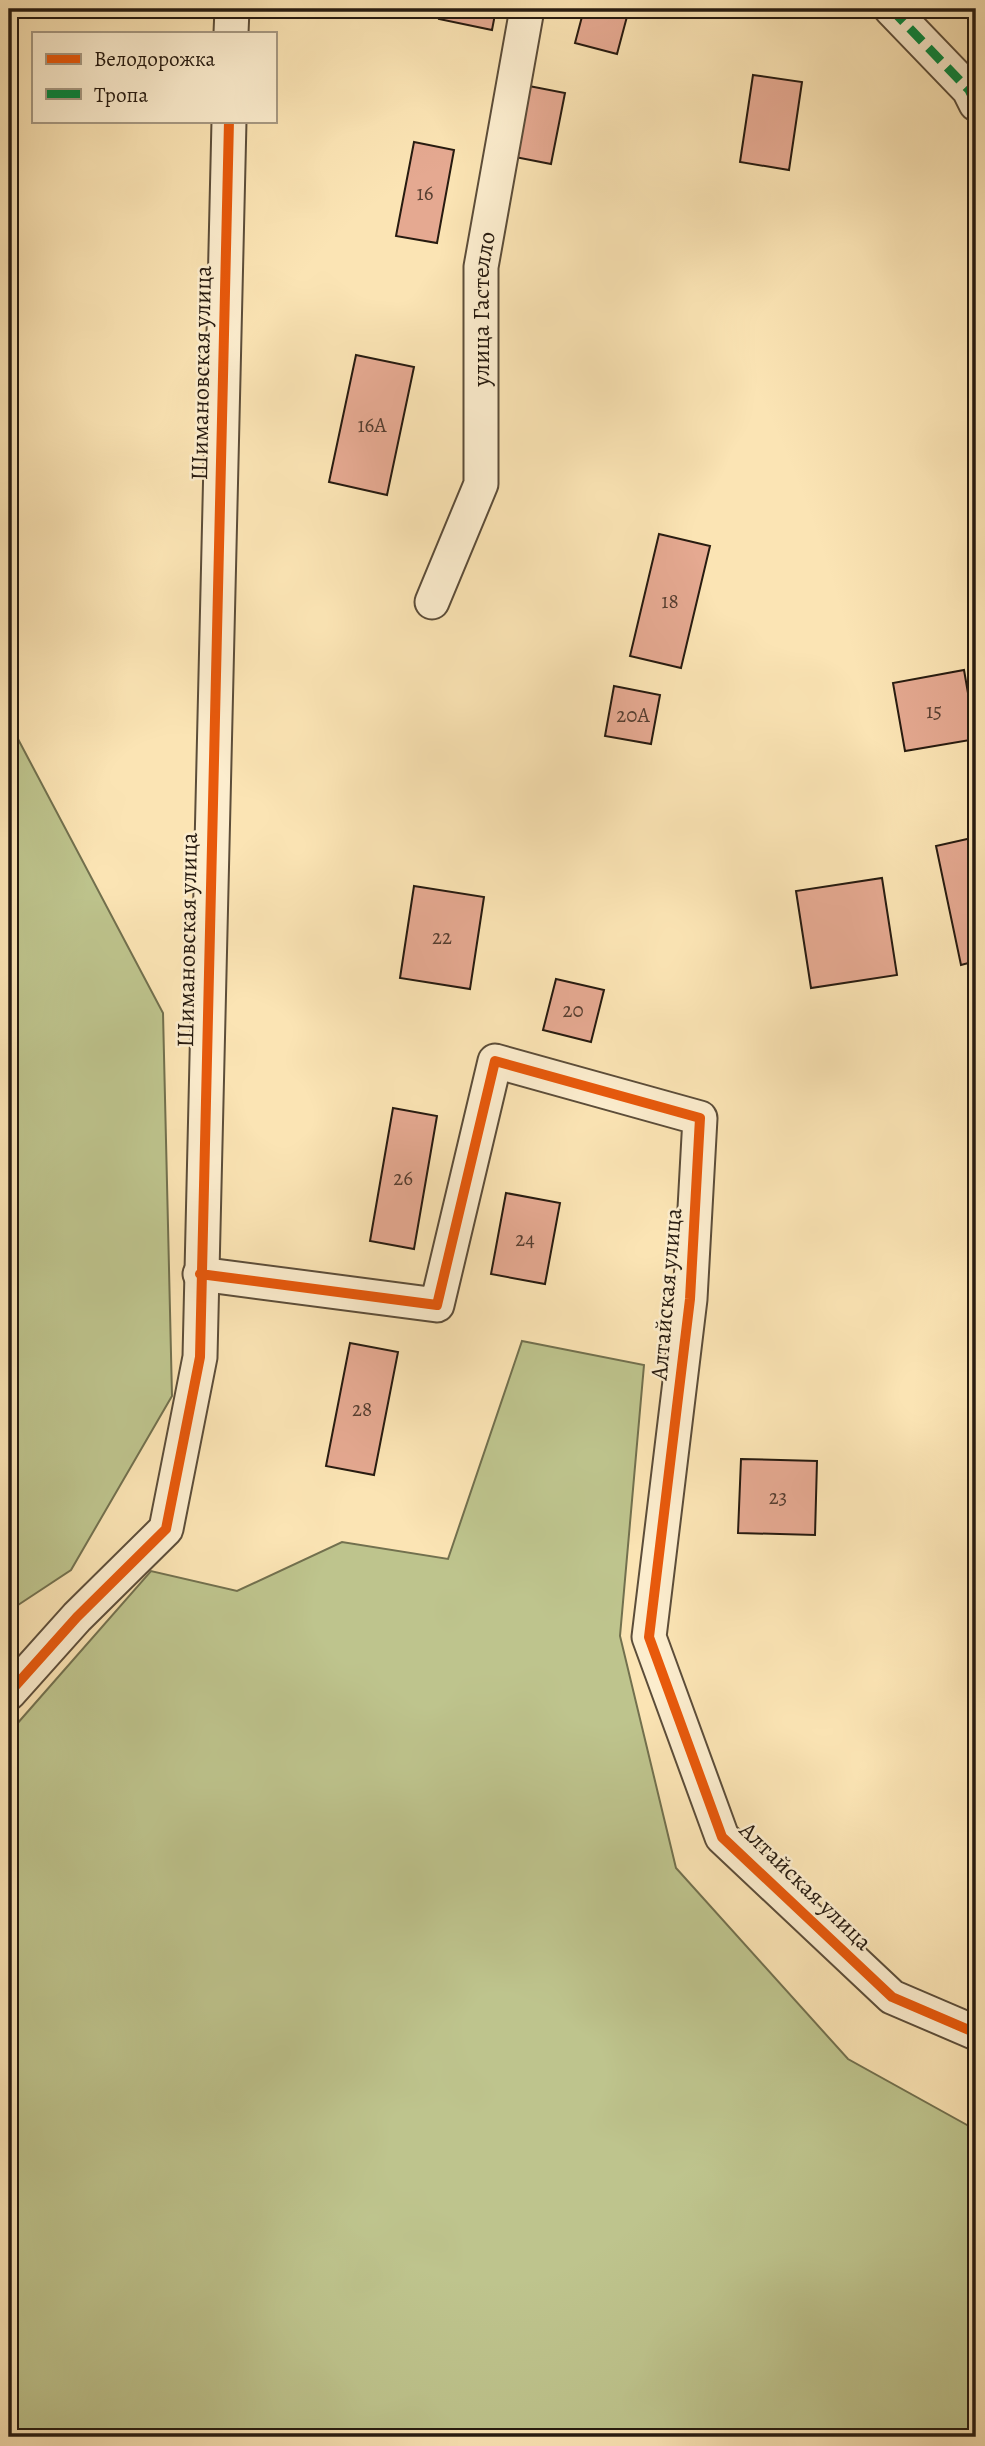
<svg xmlns="http://www.w3.org/2000/svg" width="985" height="2446" font-family="Alegreya,serif">
	<rect width="100%" height="100%" fill="#fbe4b4"/>
	<filter id="stains"><feTurbulence type="fractalNoise" baseFrequency=".00286" numOctaves="4"/><feColorMatrix values="0 0 0 0 .2 0 0 0 0 .09 0 0 0 0 .02 0 0 0 .5 -.17"/></filter>
	<radialGradient id="worn" r=".72"><stop offset=".6" stop-color="#630" stop-opacity="0"/><stop offset="1" stop-color="#630" stop-opacity=".3"/></radialGradient>
	<path fill="#bec48d" stroke="#72704e" stroke-width="2" d="M9,722L163,1013L172,1396L71,1570L9,1611Z
		M522,1341L644,1365L620,1636L676,1868L848,2059L976,2130V2437H9V1733L151,1571L237,1591L342,1542L448,1559Z"/>
	<path fill="#e5a991" stroke="#271b10" stroke-width="2" d="M441,9H496L492,30L439,19Z
		M584,9H629L617,54L575,43Z
		M753,75L802,82L789,170L740,162Z
		M529,86L565,93L551,164L515,157Z
		M414,142L454,150L437,243L396,236Z
		M356,355L414,367L387,495L329,482Z
		M659,534L710,546L681,668L630,656Z
		M964,670L976,739L905,751L893,683Z
		M614,686L660,695L651,744L605,736Z
		M976,837V961L961,965L936,846Z
		M882,878L897,975L811,988L796,891Z
		M414,886L484,897L470,989L400,978Z
		M556,979L604,990L591,1042L543,1030Z
		M393,1108L437,1116L414,1249L370,1241Z
		M506,1193L560,1203L545,1284L491,1274Z
		M350,1343L398,1352L374,1475L326,1466Z
		M741,1459L817,1461L815,1535L738,1533Z"/>
	<g fill="none" stroke-linecap="round" stroke-linejoin="round">
		<defs>
			<g id="street">
				<path d="M891,9L969,90L976,104"/>
				<path d="M231,33L232,9"/>
				<path id="s1" d="M432,602L481,484V267L527,9"/>
				<path d="M200,1274L437,1305L495,1061L700,1118L690,1299L649,1637L722,1837L892,1997L976,2033"/>
				<path d="M9,1693L77,1617L166,1529L200,1357L229,121"/>
			</g>
		</defs>
		<use href="#street" stroke="#5c4d39" stroke-width="37"/>
		<use href="#street" stroke="#fcedce" stroke-width="33"/>
		<path stroke="#00873e" stroke-width="9" stroke-dasharray="18 9" stroke-linecap="butt" d="M891,9L969,90L976,104"/>
		<defs>
			<path id="cycleway" d="M200,1274L437,1305L495,1061L700,1118L690,1299L649,1637L722,1837L892,1997L976,2033
				M9,1693L77,1617L166,1529L200,1357L229,121"/>
		</defs>
		<use href="#cycleway" stroke="#fcedce" stroke-width="15"/>
		<use href="#cycleway" stroke="#e8590c" stroke-width="10"/>
	</g>
	<g text-anchor="middle" dominant-baseline="central" stroke-width="5" stroke-linejoin="round" paint-order="stroke">
		<g font-size="21" fill="#563e30">
			<text x="425" y="193">16</text>
			<text x="372" y="425">16А</text>
			<text x="670" y="601">18</text>
			<text x="934" y="711">15</text>
			<text x="633" y="715">20А</text>
			<text x="442" y="937">22</text>
			<text x="573" y="1010">20</text>
			<text x="403" y="1178">26</text>
			<text x="525" y="1239">24</text>
			<text x="362" y="1409">28</text>
			<text x="778" y="1497">23</text>
		</g>
		<g font-size="24" fill="#271b10" stroke="#fcedce">
			<text stroke="none"><textPath href="#s1" startOffset="303">улица Гастелло</textPath></text>
			<text transform="translate(201 373) rotate(-89)">Шимановская улица</text>
			<text transform="translate(187 940) rotate(-89)">Шимановская улица</text>
			<text transform="translate(666 1294) rotate(-85)">Алтайская улица</text>
			<text transform="translate(806 1886) rotate(44)">Алтайская улица</text>
		</g>
	</g>
	<rect width="985" height="2446" fill="none" stroke="#fbe4b4" stroke-width="35"/>
	<rect x="10" y="10" width="964" height="2425" fill="none" stroke="#271b10" stroke-width="3.5"/>
	<rect x="18" y="18" width="950" height="2411" fill="none" stroke="#271b10" stroke-width="2"/>
	<rect x="32" y="32" width="245" height="91" fill="#fcedce" stroke="#a79982" stroke-width="2"/>
	<rect x="46" y="54" width="35" height="10" fill="#e8590c" stroke="#a79982" stroke-width="2"/>
	<text x="94" y="66" font-size="21" fill="#271b10">Велодорожка</text>
	<rect x="46" y="89" width="35" height="10" fill="#00873e" stroke="#a79982" stroke-width="2"/>
	<text x="94" y="102" font-size="21" fill="#271b10">Тропа</text>
	<rect width="100%" height="100%" filter="url(#stains)"/>
	<rect width="100%" height="100%" fill="url(#worn)"/>
</svg>
